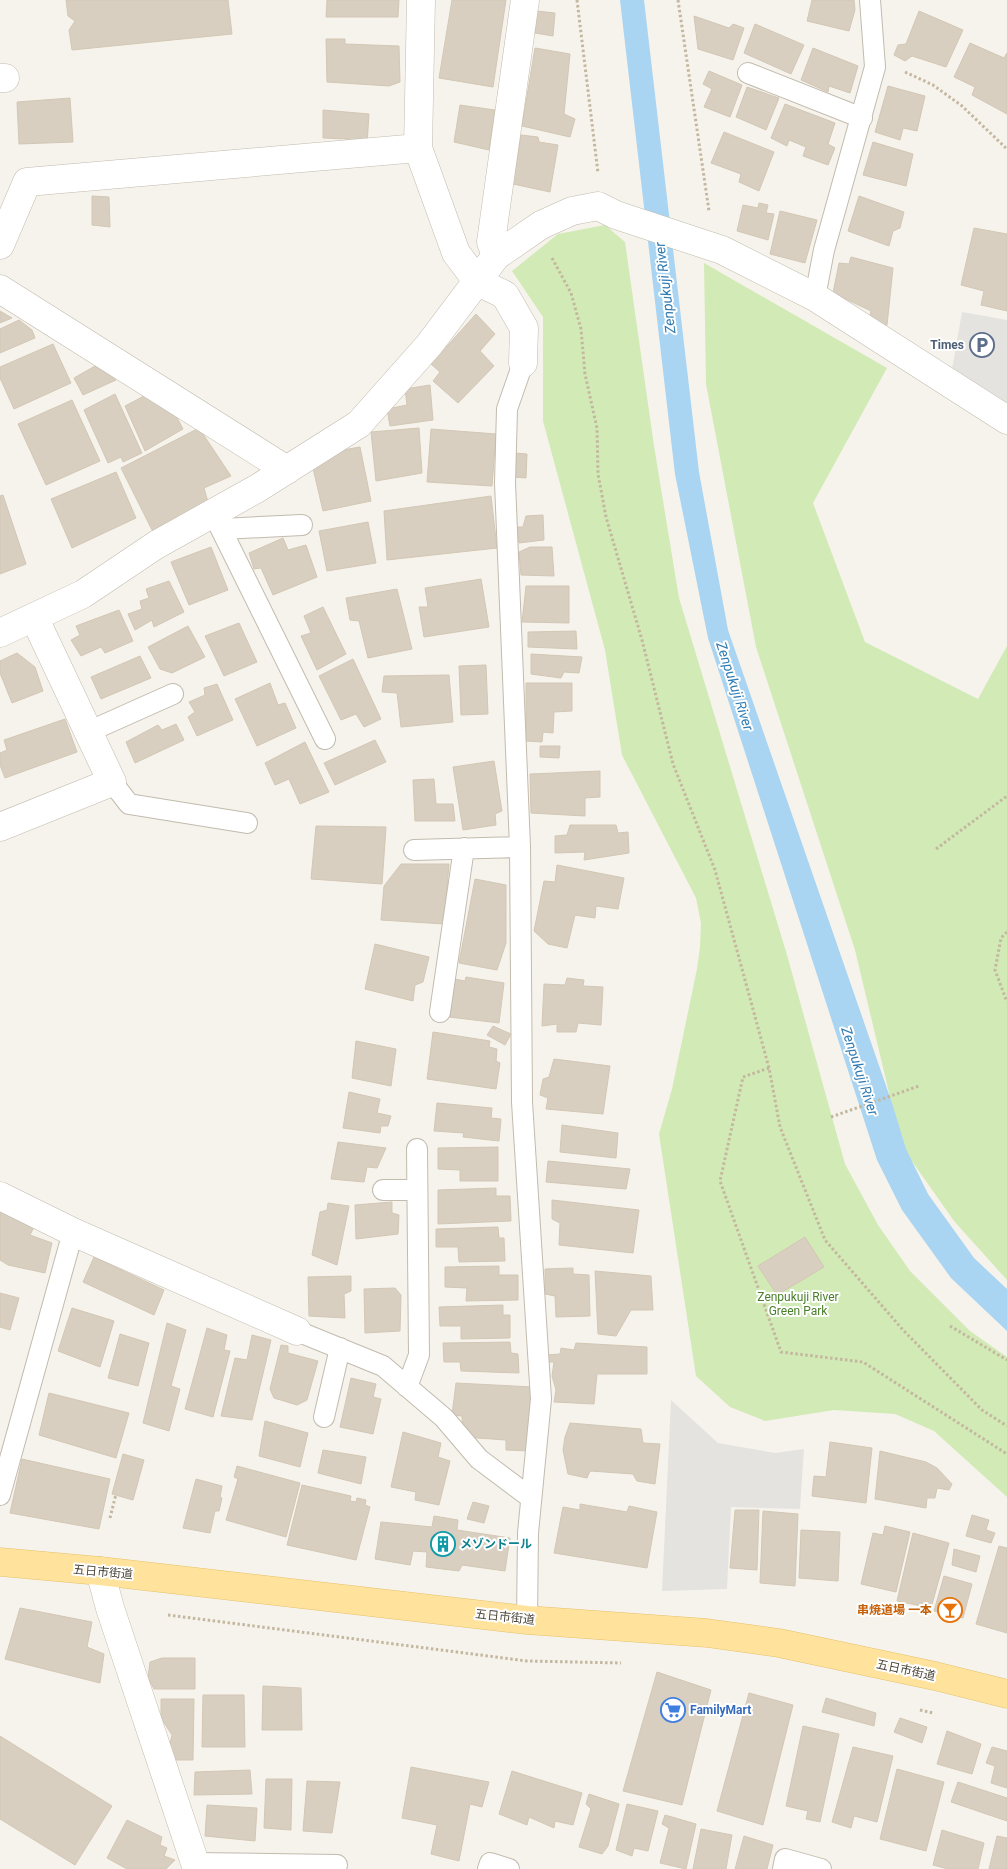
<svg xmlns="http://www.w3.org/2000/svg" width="1007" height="1869" font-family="Roboto,'Noto Sans JP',sans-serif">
	<rect width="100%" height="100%" fill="#f6f3ec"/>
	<path fill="#d2eab5" d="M605,225L625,242L654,446L679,598L787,955L845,1164L878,1225L910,1271L970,1331L1007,1357V1497L934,1431L895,1414L834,1410L765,1421L730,1407L696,1376L659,1134L672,1089L697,969L700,947L701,923L696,898L622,755L605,650L543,421V317L512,271L558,234Z
		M704,263L887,368L813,503L865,642L978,699L1007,646V1280L954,1221L902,1147L855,950L756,647L706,384Z"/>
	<path fill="#e5e3e0" d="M962,312L1007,320V406L952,369Z
		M671,1400L718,1443L775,1453L804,1449L800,1509L731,1507L727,1589L662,1591Z"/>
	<path fill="#a9d4f2" d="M620,0H644L699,472L728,630L892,1103L906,1149L928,1194L974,1258L1007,1289V1331L951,1278L902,1210L877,1160L708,638L675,474Z"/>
	<path fill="#d8cfc1" stroke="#d3c7b4" d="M66,0H228L232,34L72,50L69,30L75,21L68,16Z
		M327,0H399L398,17H326Z
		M452,0H506L493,87L439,78Z
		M812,0H854L855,10L849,31L807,21Z
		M537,11L555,13L553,36L535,33Z
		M919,11L963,30L946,67L912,56L905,61L894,55L898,45L906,44Z
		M694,16L729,28L733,24L744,28L733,60L698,49Z
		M755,24L804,45L791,74L744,53Z
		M326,39H345V44L399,46L400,82L389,86L327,82Z
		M970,43L1004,58L1007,53V114L972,95L975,87L954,77Z
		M535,48L570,54L564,114L575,119L570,137L522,126Z
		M813,48L858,66L850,93L829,86L828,92L801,80Z
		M709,71L742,85L730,117L704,107L712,89L703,84Z
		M888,86L925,96L917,131L903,128L900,140L875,132Z
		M747,87L779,98L766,130L736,117Z
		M70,98L73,142L19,144L17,102Z
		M785,104L835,123L828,144L835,148L828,165L803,156L806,147L789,140L787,146L771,138Z
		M460,105L495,110L489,150L454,142Z
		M323,110L369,114L367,144L350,145L347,139L323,138Z
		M724,132L774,152L759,191L739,182L741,174L711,163Z
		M521,135L538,137L539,142L558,145L550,192L513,184Z
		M873,142L913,154L906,186L863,175Z
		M92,196L109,197L110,227L92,225Z
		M859,196L904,212L900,228L893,231L889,246L848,231Z
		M759,203L768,205L766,213L774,214L768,240L737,231L743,205L758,208Z
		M780,211L817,220L805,263L770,254Z
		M974,228L1007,234V311L981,305L984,291L961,285Z
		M851,257L893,268L887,325L880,327L869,322L871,311L833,293L839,263L849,264Z
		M0,311L12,318L0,323Z
		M476,314L495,334L480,351L494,366L458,403L433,381L440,372L431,364Z
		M19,320L32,330L35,338L0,353V329Z
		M53,344L71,383L14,409L0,378V367Z
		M95,366L116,380L83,395L74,378Z
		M430,385L433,420L390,426L387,409L407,405L405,389Z
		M115,394L142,453L123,462L121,457L108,463L84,410Z
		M144,396L174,412L183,429L145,451L125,406Z
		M72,400L100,461L46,485L18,424Z
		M199,428L231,476L204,488L208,502L153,532L121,468Z
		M419,428L422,473L376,481L371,432Z
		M431,429L496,434L492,486L427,482Z
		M360,447L371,501L323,511L312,464L328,460L326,453Z
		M514,453L527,454L526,478L514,477Z
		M116,472L136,518L72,548L51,499Z
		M3,495L26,564L0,574V496Z
		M491,496L497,548L387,560L384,511Z
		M543,515L544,540L519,543L516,527H523L526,516Z
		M368,522L376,563L327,571L319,531Z
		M283,538L288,550L306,545L317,577L273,595L261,568L254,569L249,553Z
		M211,547L228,590L189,605L171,562Z
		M530,547H552L554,576L521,575L519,552Z
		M481,579L489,627L424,637L419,607H428L425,588Z
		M169,581L184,612L154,627L152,620L135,630L128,614L142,609L140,601L149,598L146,589Z
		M526,586H569V623L522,622Z
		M397,589L412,649L368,658L359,621L350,620L346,598Z
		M323,607L346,654L317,670L301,636L311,633L304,616Z
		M119,610L133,641L105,653L101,647L81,656L71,640L80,635L76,626Z
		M239,623L257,662L224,676L205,636Z
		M188,626L205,657L172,673L160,669L148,647Z
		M576,631L577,649L528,647V632Z
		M17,653L35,667L43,691L12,703L0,673V661Z
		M531,654L582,657L579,673L564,672L561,678L531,674Z
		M140,656L151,678L101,699L91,677Z
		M353,659L381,719L364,727L356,714L341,720L319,676Z
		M486,665L488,714L461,715L459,666Z
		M449,675L453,722L401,727L397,693L382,692L384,676Z
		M270,683L278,705L285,703L296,728L257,746L235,699Z
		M526,683H572V711L554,712L553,733L543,732L542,742L526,741Z
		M217,684L233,720L197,736L188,717L195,712L189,702L205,695L204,688Z
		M65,719L77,752L5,778L0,765V753L7,750L4,740Z
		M176,724L184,740L135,763L126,742L158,725L162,730Z
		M375,740L386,762L335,785L324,763Z
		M305,742L329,792L300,804L289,779L275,785L265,763Z
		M540,746H560L559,758L540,757Z
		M494,761L502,811L495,814L496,825L463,830L453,767Z
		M600,771V797L585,798V816L531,813L530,774Z
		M434,779L436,804H453L455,821H415L413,780Z
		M570,825H616L618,833L628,832L629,853L584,860L585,852L555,853V836L567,835Z
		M316,826L386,827L382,884L311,879Z
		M401,864H449L444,924L381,920L384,886Z
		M557,865L624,878L618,909L596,906L595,918L575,915L567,948L548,944L534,931L544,881L555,882Z
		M475,879L506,885V943L497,970L459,963Z
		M375,944L429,957L423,982L415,985L413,1001L365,989Z
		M466,977L504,983L499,1023L449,1017L455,979L465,981Z
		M567,978L584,980L583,986L603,987L601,1025L578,1023L576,1032H557V1024L542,1026L544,984L565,985Z
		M493,1026L511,1034L505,1045L487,1035Z
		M433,1032L490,1041L489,1047L497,1049L496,1061L500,1063L496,1089L427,1079Z
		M356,1041L396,1049L391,1086L352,1078Z
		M554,1059L610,1066L603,1114L546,1109L548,1098L540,1095L543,1079L549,1077Z
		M349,1092L380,1099L377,1113L391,1116L388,1126H381L380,1133L343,1128Z
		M437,1103L492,1108L491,1118L501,1119L499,1141L463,1137L464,1133L434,1131Z
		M562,1125L618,1133L616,1158L560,1152Z
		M338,1142L386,1148L377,1168L367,1167L364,1182L331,1179Z
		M498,1147V1181H460V1170L438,1169V1148Z
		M548,1161L630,1169L626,1189L546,1182Z
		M496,1188V1196H510L511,1221L438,1224V1190Z
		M552,1200L639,1210L633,1253L559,1245L560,1223L552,1219Z
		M392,1202V1213L399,1215L398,1234L356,1239L355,1205Z
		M328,1203L349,1206L337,1265L312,1255L320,1212L327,1210Z
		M0,1207L34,1227L30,1235L52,1243L45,1273L8,1265L0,1260Z
		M498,1227L499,1238H504L505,1261L459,1262L458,1247H436V1229Z
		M805,1237L824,1267L777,1295L758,1266Z
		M94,1257L164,1290L154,1315L83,1282Z
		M499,1266V1275H518V1300L466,1301L467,1288L445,1287V1267Z
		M573,1268V1274L589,1275L590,1316L556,1317L555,1296L545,1294V1269Z
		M595,1271L651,1276L653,1310H631L616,1336L598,1334Z
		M351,1276V1291L344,1294L345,1318L309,1316L308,1277Z
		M395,1288L401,1295L400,1331L365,1333L364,1289Z
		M0,1293L19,1298L10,1330L0,1327Z
		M503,1305V1315H510V1338L461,1339V1326H440L439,1307Z
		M72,1308L114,1321L100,1367L58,1351Z
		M167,1323L186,1330L171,1386L180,1389L169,1431L143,1423Z
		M207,1328L227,1335L224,1350L230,1351L213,1417L185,1409Z
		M120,1334L149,1343L138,1386L108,1378Z
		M252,1335L271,1340L252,1420L221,1416L235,1358L247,1360Z
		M510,1342L511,1353L518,1354L519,1373L461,1371L460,1362H444L443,1343Z
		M576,1343L647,1347V1374H597L594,1404L554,1402L556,1390L552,1376L554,1362H548L547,1355L560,1354L561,1348L574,1350Z
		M281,1345L288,1346V1353L318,1361L307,1400L297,1405L274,1398L270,1389Z
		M351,1378L376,1384L373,1397L381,1399L373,1434L340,1427Z
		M456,1383L533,1387L529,1451L506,1450V1440L463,1437L462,1416L452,1415Z
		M49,1393L129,1413L116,1458L39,1435Z
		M265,1421L308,1433L300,1467L259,1456Z
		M570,1423L641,1429L643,1443L660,1444L655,1484L637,1481L633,1474L590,1471L587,1478L568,1474L563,1450L565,1437Z
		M403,1432L441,1443L438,1457L450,1461L439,1505L415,1500L416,1492L391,1487Z
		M830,1442L872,1448L866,1503L812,1496L814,1476L826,1477Z
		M323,1450L366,1457L361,1484L318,1473Z
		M880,1451L926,1462L937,1468L952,1484L949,1490L937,1488L935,1498H927L926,1508L875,1499Z
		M123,1454L144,1460L133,1500L112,1494Z
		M22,1459L110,1479L99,1529L10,1513Z
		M237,1466L300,1483L286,1537L226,1520L238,1479L234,1477Z
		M196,1479L222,1486L220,1497L222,1498L219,1511H215L210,1533L183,1528Z
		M302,1485L351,1496L350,1501L356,1502L357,1498L366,1500L365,1505L370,1507L356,1560L287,1545Z
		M473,1502L489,1506L484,1523L467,1519Z
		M580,1504L627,1512L629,1506L657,1512L647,1568L554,1553L563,1507L580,1510Z
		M735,1510H759L757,1570L730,1568Z
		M763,1511L798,1514L795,1586L760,1583Z
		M972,1515L989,1520L986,1530L995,1533L991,1543L966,1536Z
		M434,1516L458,1520L457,1530L510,1538L505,1571L462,1565L459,1571L426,1567L427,1552L413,1551L410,1565L375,1559L381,1522L432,1527Z
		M885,1526L910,1532L896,1592L861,1584L873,1533L883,1535Z
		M801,1530L840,1532L838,1581L799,1578Z
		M913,1533L949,1543L931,1608L897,1601Z
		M999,1546L1007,1548V1633L976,1624Z
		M954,1549L980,1556L976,1572L952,1565Z
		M944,1576L972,1584L963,1618L934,1611Z
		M20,1608L92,1622L87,1647L104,1654L100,1683L5,1659Z
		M162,1658H195V1689H154L148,1678L150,1662Z
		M657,1672L711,1690L682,1805L623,1791Z
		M263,1686L301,1688L302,1730H262Z
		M749,1693L793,1705L763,1825L717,1811Z
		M203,1695H244L245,1747H202Z
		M826,1698L876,1713L874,1726L822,1712Z
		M161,1699H194L193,1760H174L170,1744L172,1735L161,1718Z
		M900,1718L927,1727L922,1743L894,1732Z
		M803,1726L839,1734L820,1822L806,1819L808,1811L786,1806Z
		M947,1731L981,1744L972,1774L937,1764Z
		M0,1736L112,1806L75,1865L0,1819Z
		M853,1747L893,1756L877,1822L854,1816L851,1828L832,1822Z
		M992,1747L1007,1751V1788L991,1783L995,1766L986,1763Z
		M411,1767L489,1782L482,1807L470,1804L459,1861L431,1854L437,1825L402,1818Z
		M897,1769L944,1782L926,1851L880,1839Z
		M250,1770L252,1794L194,1795L195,1772Z
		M512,1771L582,1793L573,1825L555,1821L554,1828L529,1817L527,1825L499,1814Z
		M266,1779H292L291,1830L264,1828Z
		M307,1781L340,1782L332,1833L303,1831Z
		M958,1782L1007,1798V1821L951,1802Z
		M589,1794L619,1804L608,1846L602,1854L579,1847L591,1809L586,1804Z
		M627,1804L658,1811L648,1851L634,1848L632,1856L616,1850Z
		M207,1805L257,1808L255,1841L205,1836Z
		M665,1815L696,1824L686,1869L660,1863L669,1828L662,1824Z
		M127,1820L162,1837L160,1845L167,1848L164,1856L175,1860L166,1869H127L107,1858Z
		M701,1829L732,1835L726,1869H693Z
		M942,1830L984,1843L978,1869H948L933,1865Z
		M744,1836L773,1845L767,1869H735Z
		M997,1836L1007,1838V1869H989Z"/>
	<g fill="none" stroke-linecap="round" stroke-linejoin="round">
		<defs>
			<path id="service" d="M748,73L862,118
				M815,297L824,250L875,67L870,0
				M523,363L507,409L505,483L520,847L522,1102L541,1399L528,1533L527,1620
				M213,513L325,739
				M221,529L302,525
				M88,732L173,694
				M112,782L129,804L247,823
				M414,850L520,847
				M440,1012L464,848
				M383,1190H417
				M297,1331L383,1366L444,1418L479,1459L531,1498
				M407,1387L419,1355L417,1149
				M324,1417L340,1348
				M0,1495L73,1232
				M195,1863L337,1865
				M488,1869L490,1863L509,1869
				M783,1869L785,1859L821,1869"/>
			<path id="minor" d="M421,0L418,148L456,253L478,282L505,295L524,328L523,363
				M0,78H5
				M0,245L27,182L418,148
				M496,256L491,242L525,0
				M0,289L287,470
				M0,633L83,594L156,545L258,488L359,424L429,345L496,256L541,225L572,211L598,206L616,215L722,250L815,297L1007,420
				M0,827L112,782L34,617
				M0,1196L73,1232L297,1331
				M100,1571L110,1608L197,1869"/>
			<path id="primary" d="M0,1562L100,1571L527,1620L707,1633L779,1643L935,1676L1007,1694"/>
		</defs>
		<use href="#service" stroke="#c2bbae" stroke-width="22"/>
		<use href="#minor" stroke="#c2bbae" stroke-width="29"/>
		<use href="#primary" stroke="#e6c16a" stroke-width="29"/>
		<path stroke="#c4b79f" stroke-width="3" stroke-dasharray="2.5 2.5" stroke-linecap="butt" d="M577,0L598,173
			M678,0L709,211
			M905,72L933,85L962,106L1007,149
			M552,258L571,293L581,329L585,374L597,428L598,474L606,517L642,640L673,764L715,870L769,1068L780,1127L825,1240L903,1330L982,1410L1007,1426
			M936,849L1007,796
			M1007,932L1001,938L995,970L1007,1002
			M769,1068L743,1077L720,1181L781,1352L863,1362L1007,1454
			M831,1117L919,1086
			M950,1326L1007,1360
			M110,1518L116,1494
			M168,1615L527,1661L621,1663
			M920,1710L933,1713"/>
		<use href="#service" stroke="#fff" stroke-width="20"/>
		<use href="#minor" stroke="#fff" stroke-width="28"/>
		<use href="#primary" stroke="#ffe39c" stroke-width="28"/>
	</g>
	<defs>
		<symbol id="parking-ring" viewBox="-11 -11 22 22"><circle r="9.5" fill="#fff" stroke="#5c6f8a" stroke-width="1.5"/><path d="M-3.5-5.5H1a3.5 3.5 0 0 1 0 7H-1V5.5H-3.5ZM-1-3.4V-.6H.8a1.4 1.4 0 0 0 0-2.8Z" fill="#5c6f8a"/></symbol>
		<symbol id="building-ring" viewBox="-11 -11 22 22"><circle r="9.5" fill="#fff" stroke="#0f9aa8" stroke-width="1.5"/><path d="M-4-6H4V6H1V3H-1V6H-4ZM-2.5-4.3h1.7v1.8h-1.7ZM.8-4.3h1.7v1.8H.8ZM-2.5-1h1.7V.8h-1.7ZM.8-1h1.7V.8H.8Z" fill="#0f9aa8"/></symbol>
		<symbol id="bar-ring" viewBox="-11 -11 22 22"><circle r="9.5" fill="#fff" stroke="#e8710a" stroke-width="1.5"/><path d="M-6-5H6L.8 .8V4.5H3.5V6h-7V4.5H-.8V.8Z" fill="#e8710a"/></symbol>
		<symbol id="supermarket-ring" viewBox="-11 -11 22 22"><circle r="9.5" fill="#fff" stroke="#3f7fe0" stroke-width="1.5"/><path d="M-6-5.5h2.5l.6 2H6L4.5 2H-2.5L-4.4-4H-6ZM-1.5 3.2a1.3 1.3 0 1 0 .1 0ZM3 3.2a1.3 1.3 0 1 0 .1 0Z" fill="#3f7fe0"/></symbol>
	</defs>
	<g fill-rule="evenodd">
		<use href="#parking-ring" x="968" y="331" width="28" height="28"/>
		<use href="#building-ring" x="429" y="1530" width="28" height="28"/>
		<use href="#bar-ring" x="936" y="1596" width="28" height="28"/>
		<use href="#supermarket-ring" x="659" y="1696" width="28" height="28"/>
	</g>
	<g text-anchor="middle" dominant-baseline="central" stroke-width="4" stroke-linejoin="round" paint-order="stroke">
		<g font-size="12" font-weight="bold" fill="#4e5e75" stroke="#fff" text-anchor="end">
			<text x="964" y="345">Times</text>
		</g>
		<g font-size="12" fill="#4a7f2a" stroke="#fff">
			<text x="798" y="1297">Zenpukuji River<tspan x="798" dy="14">Green Park</tspan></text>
		</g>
		<g font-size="12" font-weight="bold" fill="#0d838f" stroke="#fff" text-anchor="start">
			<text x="460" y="1544">メゾンドール</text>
		</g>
		<g font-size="12" fill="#4b4439" stroke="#fff">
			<text transform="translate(103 1572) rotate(5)">五日市街道</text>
			<text transform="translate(505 1617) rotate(6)">五日市街道</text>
			<text transform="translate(906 1670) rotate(12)">五日市街道</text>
		</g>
		<g font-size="12" font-weight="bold" fill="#c56008" stroke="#fff" text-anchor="end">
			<text x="932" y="1610">串焼道場 一本</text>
		</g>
		<g font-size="12" font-weight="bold" fill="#366cbe" stroke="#fff" text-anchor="start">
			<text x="690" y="1710">FamilyMart</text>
		</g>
		<g font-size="14" font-style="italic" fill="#2e7ab2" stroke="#fff">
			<text transform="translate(665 288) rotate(-97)">Zenpukuji River</text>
			<text transform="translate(735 686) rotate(72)">Zenpukuji River</text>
			<text transform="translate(860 1071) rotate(72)">Zenpukuji River</text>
		</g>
	</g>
</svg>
